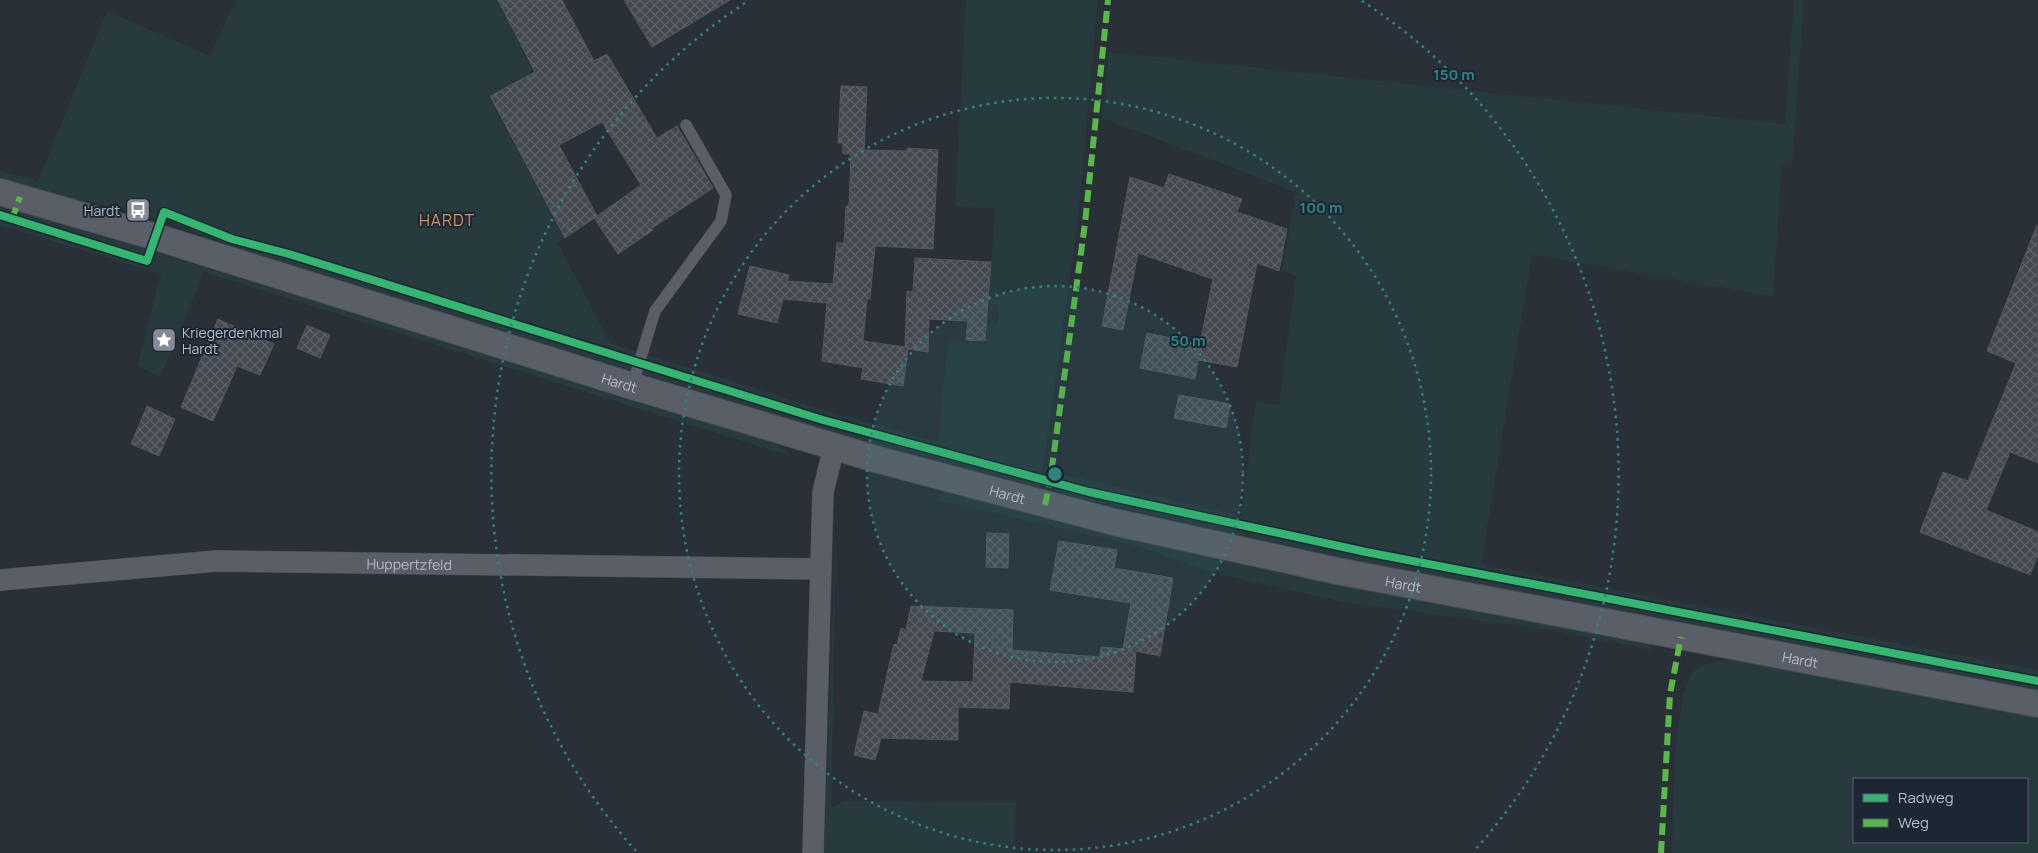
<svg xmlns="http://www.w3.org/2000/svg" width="2038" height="853" font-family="Manrope,sans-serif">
	<defs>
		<pattern id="building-cross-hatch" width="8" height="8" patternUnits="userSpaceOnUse" patternTransform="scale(1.25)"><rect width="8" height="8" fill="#444950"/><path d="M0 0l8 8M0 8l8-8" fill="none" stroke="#5d6168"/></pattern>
	</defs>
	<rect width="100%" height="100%" fill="#2a3038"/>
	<path fill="#273a3e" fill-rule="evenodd" d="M236,0H498L533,72L488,96L565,239L558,243L610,343L817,408L938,442L948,342L986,344L987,322L998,323L999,305L988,304L995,209L955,206L966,0H1098L1078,220L1040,490L816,429L291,269L168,221L123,208L43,194L0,182V171L38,181L107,11L210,56Z
		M1794,0H1804L1792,164L1782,163L1773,296L1532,255L1481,564L2038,670V693L1341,559L1057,493L1060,473L1241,516L1256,402L1279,405L1296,276L1282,271L1296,192L1102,118L1109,52L1785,124Z
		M0,205L773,441L793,457L204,272L160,377L137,366L161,274L0,225Z
		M944,490L1650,638L1652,650L1550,630L1343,602L1218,574L1137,546L938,500Z
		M837,499L831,808L844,801L1016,803L1015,853H824Z
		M1746,659L2038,716V853H1672C1673,817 1673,694 1694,671C1704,661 1733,660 1746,659ZM1854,779H2027V842H1854Z"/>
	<path fill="url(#building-cross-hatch)" stroke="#52575f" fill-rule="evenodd" d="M498,0H562L594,61L607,54L657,138L677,126L713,188L652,228L653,230L618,254L594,218L641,185L602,122L559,145L597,216L565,238L490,96L535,72Z
		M624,0H730L652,47Z
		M841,86L867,87L864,150L907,151V148L938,150L933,249L875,246L870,299H867L863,341L905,347L907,291L913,292L915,258L991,262L985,341L966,340L968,321L929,319L928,352L908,349L903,386L861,379L863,368L822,361L827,303L783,299L777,323L738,314L750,266L789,275L787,281L833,284L837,243H844L846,206H849L851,154H843V143H838Z
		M1169,174L1242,199L1237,212L1287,229L1279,271L1257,263L1237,367L1198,360L1195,379L1140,368L1147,333L1200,344L1213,279L1138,253L1123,330L1102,326L1130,177L1164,188Z
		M2037,225L2038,463L2010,452L1986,510L2038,532V555L2030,575L1920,532L1943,472L1968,481L2016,363L1987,351Z
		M218,319L274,344L260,375L237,366L213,421L181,407Z
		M307,325L330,335L320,358L297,348Z
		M1179,395L1230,404L1226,428L1174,418Z
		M147,406L175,419L159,456L131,444Z
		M987,533L1009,534L1008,568L986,567Z
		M1059,541L1117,550L1114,568L1173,578L1160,656L1136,651L1133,692L1010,682L1009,709L958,707V740L881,738L875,760L854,755L864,711L878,714L894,644L897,645L901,628L906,630L911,606L1013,610L1012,650L1100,657L1101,647L1125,649H1123L1131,603L1050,590ZM934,631L975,633L973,682L921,681Z"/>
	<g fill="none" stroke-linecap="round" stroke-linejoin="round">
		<defs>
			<path id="service" d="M632,386L655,311L721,221L726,195L686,125"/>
			<g id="minor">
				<path id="s1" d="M0,580L216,561L820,569"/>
				<path d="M813,853L823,492L834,447"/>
			</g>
			<g id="tertiary">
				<path id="s2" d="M0,192L156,237L632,386L879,460L1114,522L1337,571L2038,704"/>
			</g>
		</defs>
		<use href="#service" stroke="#484c53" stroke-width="12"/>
		<use href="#minor" stroke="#484c53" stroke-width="22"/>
		<use href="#tertiary" stroke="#484c53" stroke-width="28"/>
		<use href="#service" stroke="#5a5e66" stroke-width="11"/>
		<use href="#minor" stroke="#5a5e66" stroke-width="21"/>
		<use href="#tertiary" stroke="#5a5e66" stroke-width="26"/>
		<path stroke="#58b947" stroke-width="6" stroke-dasharray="12 6" stroke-linecap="butt" d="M12,219L20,197
			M1045,505L1050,482L1085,223L1108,0
			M1661,853L1670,694L1681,637"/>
		<defs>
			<path id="cycleway" d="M0,215L147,261L164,212L232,239L289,254L823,420L1089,492L1366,552L2038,681"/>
		</defs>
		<use href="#cycleway" stroke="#1d2633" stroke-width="11"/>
		<use href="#cycleway" stroke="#33b770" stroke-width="8"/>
	</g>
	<circle cx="1055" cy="474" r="188" fill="#308480" fill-opacity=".12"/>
	<g fill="none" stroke="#308480" stroke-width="2.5" stroke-dasharray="2.5 5">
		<circle cx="1055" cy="474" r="188"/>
		<circle cx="1055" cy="474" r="376"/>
		<path d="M636 851A564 564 0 0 1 748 1M1362 1A564 564 0 0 1 1474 851"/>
	</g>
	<defs>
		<symbol id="bus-square" viewBox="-11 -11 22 22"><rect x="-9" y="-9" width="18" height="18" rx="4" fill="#848b96" stroke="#1d2633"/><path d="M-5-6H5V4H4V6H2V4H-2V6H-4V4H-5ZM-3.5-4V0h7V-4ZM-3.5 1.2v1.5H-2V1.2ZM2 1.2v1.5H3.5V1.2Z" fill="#fff"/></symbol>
		<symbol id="sight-square" viewBox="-11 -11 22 22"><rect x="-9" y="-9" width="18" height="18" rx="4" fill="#848b96" stroke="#1d2633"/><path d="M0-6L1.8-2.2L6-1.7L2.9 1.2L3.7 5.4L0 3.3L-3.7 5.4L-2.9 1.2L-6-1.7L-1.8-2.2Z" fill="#fff"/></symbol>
	</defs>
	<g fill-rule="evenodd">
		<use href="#bus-square" x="124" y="196" width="28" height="28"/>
		<use href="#sight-square" x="150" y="326" width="28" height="28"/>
	</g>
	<g text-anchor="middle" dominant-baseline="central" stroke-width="4" stroke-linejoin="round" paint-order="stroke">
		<g font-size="14" fill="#b4bcc9" stroke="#1d2633" text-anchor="end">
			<text x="120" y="210">Hardt</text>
			<text x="182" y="332" text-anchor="start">Kriegerdenkmal<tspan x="182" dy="16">Hardt</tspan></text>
		</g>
		<g font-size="14" fill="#b4bcc9" stroke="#1d2633">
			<text stroke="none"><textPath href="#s2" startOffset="648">Hardt</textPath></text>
			<text stroke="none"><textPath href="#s2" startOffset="1052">Hardt</textPath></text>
			<text stroke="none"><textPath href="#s1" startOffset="410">Huppertzfeld</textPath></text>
			<text stroke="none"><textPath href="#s2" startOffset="1458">Hardt</textPath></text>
			<text stroke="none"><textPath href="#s2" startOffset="1862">Hardt</textPath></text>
		</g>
		<g font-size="16" letter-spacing="1" fill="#d59563" stroke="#1d2633">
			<text x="447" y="220">HARDT</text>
		</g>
	</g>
	<circle cx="1055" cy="474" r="8" fill="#308480" stroke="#1d2633" stroke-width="2.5"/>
	<g font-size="15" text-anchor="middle" font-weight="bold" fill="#308480" stroke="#1d2633" stroke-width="4" stroke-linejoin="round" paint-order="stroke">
		<text x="1454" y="80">150 m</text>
		<text x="1321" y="213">100 m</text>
		<text x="1188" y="346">50 m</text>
	</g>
	<rect x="1853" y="778" width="175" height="65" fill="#1d2633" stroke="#59626f"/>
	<rect x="1863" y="794" width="25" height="8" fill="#33b770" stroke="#59626f"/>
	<text x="1898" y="803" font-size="15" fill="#b4bcc9">Radweg</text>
	<rect x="1863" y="819" width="25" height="8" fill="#58b947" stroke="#59626f"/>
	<text x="1898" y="828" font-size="15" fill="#b4bcc9">Weg</text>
</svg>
